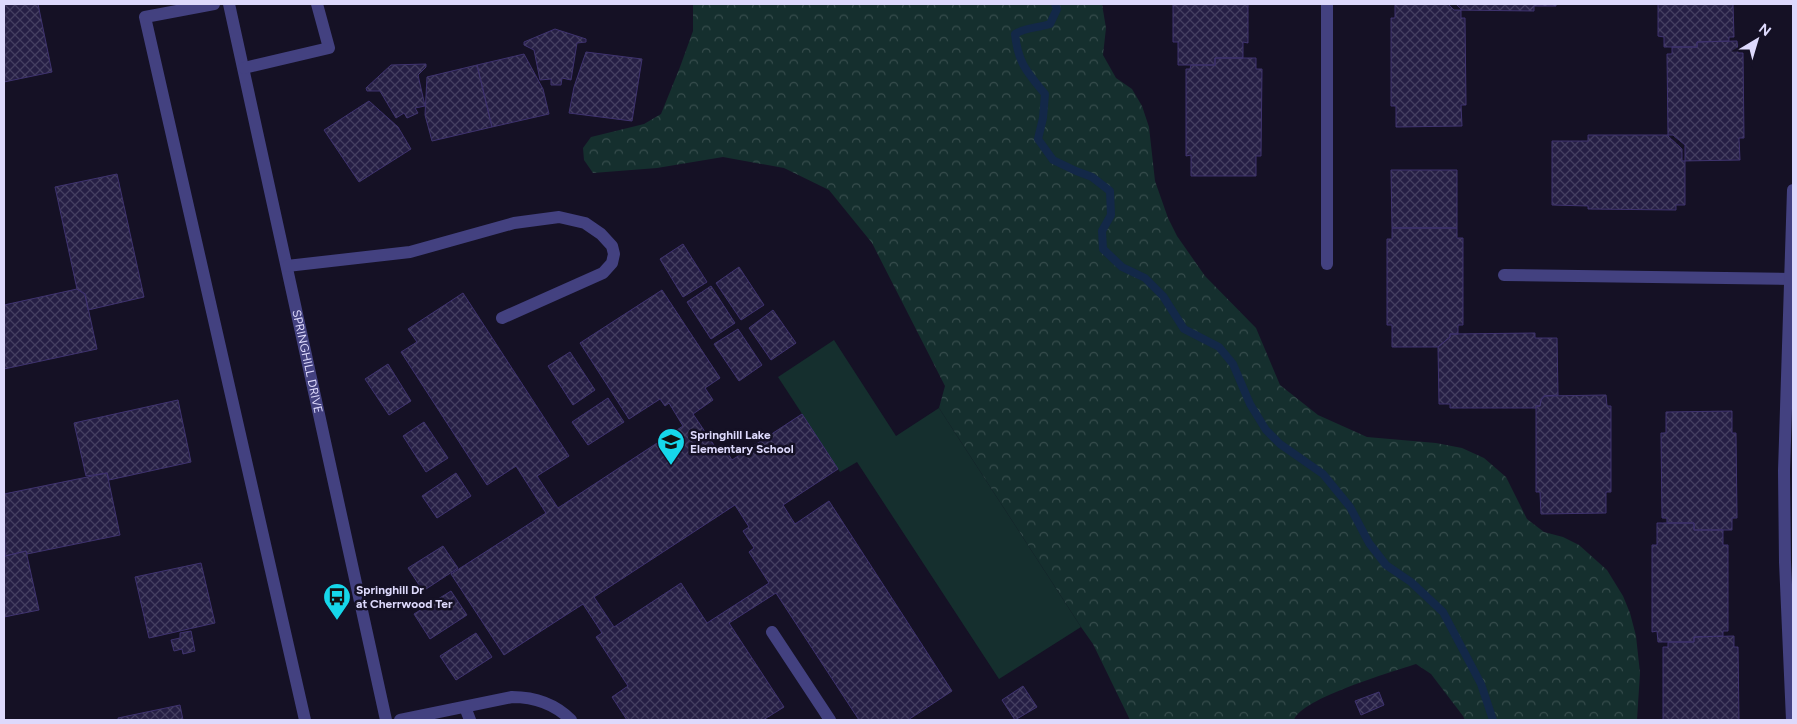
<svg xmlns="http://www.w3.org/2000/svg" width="1797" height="724" font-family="Figtree,sans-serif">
	<defs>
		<pattern id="forest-crowns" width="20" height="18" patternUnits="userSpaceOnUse" patternTransform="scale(1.25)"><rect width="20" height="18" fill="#152f2e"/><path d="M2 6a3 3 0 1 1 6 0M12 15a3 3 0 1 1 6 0" fill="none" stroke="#374d4d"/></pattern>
		<pattern id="building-cross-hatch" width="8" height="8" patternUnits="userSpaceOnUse" patternTransform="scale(1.25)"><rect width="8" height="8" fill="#261f45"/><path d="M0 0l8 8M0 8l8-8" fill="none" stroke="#453f61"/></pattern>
	</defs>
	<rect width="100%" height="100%" fill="#151125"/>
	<path fill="url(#forest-crowns)" d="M693,4H1102L1106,28L1103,55L1116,78L1132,89L1142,106L1149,127L1155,181L1168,218L1177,236L1205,276L1256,328L1280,385L1318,415L1367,437L1436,443L1462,448L1484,458L1506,477L1527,519L1544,532L1563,537L1579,545L1607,570L1623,596L1630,613L1636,636L1640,673L1637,720H1465L1463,716L1431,674L1416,664C1392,672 1302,698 1294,720H1130L1093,644L1081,627L939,408L945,386L872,243L829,190L784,168L723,157L657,168L593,173L584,160L583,148L591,137L644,124L661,114L680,67L693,31Z"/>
	<path fill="#152f2e" d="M834,340L896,436L939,408L1081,627L999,679L857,462L840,472L778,377Z"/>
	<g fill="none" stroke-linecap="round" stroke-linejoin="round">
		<path stroke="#132848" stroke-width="8" d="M1055,4L1057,9L1050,24C1038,28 1026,27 1015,34C1018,63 1027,72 1045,94L1043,118L1038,139L1053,160L1076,171L1092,177L1110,191L1111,215L1102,231L1103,249L1122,267L1145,278L1163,296L1184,329L1219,347L1233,364L1250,404L1266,430L1280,444L1323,474L1350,507L1369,543L1386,565L1411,582L1443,612L1481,684L1493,720"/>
	</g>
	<path fill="url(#building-cross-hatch)" stroke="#3f336f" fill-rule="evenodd" d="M4,4H38L52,72L4,82Z
		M1173,4H1248V43L1243,42V58H1215V65H1178V42H1173Z
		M1395,4H1456L1461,9V18H1465L1466,105H1461L1462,126L1396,127V106H1391V18H1395Z
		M1448,4H1556V6H1534V11L1454,10Z
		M1658,4H1733L1734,37H1729V41L1697,42V47H1664V37L1658,36Z
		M555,29L586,39V42L577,43L571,80L562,78L561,85H551V79L540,80L534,50L524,45V42Z
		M1737,41L1738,53H1743L1744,138H1739L1740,160L1682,161V149L1668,136L1667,54H1672V47H1697V42Z
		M586,52L642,59L632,121L569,113L574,87Z
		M524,54L543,89L549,114L492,127L477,65Z
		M1215,58H1256V69H1262L1261,156H1256V176H1191V155L1186,156V69H1190L1191,65H1215Z
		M426,64V67L418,75L425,106L415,108L418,113L407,118L404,113L396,118L380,91H367L366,88L391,65Z
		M477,65L492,127L432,141L425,115L427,77Z
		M369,101L398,127L411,149L359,182L324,130Z
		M1588,135H1673L1685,145V205H1676V210L1588,209V206L1552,205V141H1588Z
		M1391,170H1457V228H1392Z
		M117,174L144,297L88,310L85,294L77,289L55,187Z
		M1392,228H1457V238H1463V325H1458V334H1450V337L1438,347H1392V325H1387V239H1392Z
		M683,244L707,282L683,297L660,259Z
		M739,267L764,305L741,320L716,283Z
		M711,286L735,323L711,339L687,302Z
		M77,289L85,294L97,349L4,369V305Z
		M662,290L720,378L705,388L713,400L693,414L718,451L724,447L732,460L802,414L838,469L783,505L795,524L829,501L952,691L908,720H859L776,593L729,623L784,707L763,720H627L612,697L628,686L596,637L602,633L583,604L504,655L451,574L546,513L516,466L487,485L401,352L417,342L408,329L463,293L569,456L537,476L558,508L683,426L669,403L665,406L660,399L629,419L580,343ZM735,505L749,527L743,531L754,548L749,552L769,583L707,623L681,583L614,627L594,597Z
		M773,310L796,343L771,360L749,328Z
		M738,329L762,365L739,381L714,344Z
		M1535,333V338H1557L1558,395L1544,396L1541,400L1540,406H1536V408H1450V404H1439L1438,347L1450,337V334Z
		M570,352L595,390L573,405L548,366Z
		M388,364L411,401L389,415L365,379Z
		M1606,395L1607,406H1611V492H1606V513L1541,514L1540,492H1536V406H1540L1541,400L1544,396Z
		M608,398L624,422L588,445L572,422Z
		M178,400L191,462L109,480L107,473L86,476L74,423Z
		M1732,411V433H1736L1737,518H1732V530H1694V523H1667V518H1662L1661,433H1666V412Z
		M424,422L448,458L426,472L403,436Z
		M107,473L120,535L27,554L26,551L5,556L4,494Z
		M456,473L471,496L437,518L422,496Z
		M1657,523H1694V530H1723V545H1728V631H1723V636L1694,637V642H1658L1657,631L1652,632V545H1657Z
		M443,546L458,568L423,591L408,568Z
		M26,551L39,610L4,617V552L5,556Z
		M201,563L215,623L149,638L135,577Z
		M451,591L467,615L430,639L414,614Z
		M191,631L195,651L183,654L182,649L174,651L171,640L180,638V633Z
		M476,633L492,657L456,680L440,656Z
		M1734,636V647H1738L1739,720H1663V647H1668V642H1694V637Z
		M1023,686L1037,707L1015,720L1002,700Z
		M1379,692L1384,705L1361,715L1355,701Z
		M180,705L183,720H118V718Z"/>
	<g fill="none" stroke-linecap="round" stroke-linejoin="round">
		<g stroke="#434180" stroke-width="12">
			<path d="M214,4L145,17L305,720"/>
			<path id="s1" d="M229,4L386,720"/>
			<path d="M244,68L329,48L317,4"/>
			<path d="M1327,264V4"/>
			<path d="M287,266L410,252L514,223L559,217L585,223L601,234L612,246L614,254L612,263L603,273L502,318"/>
			<path d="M1504,275L1792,279"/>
			<path d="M772,632L830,720"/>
			<path d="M465,707L470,720"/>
			<path d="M400,720L512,697C534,697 555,704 571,720"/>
			<path d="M1792,720L1785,562L1784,471L1793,190"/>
		</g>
	</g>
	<defs>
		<symbol id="school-pin" viewBox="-11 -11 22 30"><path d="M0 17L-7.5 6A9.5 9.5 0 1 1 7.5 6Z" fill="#16d7ea" stroke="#151125"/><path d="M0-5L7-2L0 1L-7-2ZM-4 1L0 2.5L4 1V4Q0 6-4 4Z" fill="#111"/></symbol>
		<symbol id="bus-pin" viewBox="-11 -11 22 30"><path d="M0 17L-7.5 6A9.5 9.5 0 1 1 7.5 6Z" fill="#16d7ea" stroke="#151125"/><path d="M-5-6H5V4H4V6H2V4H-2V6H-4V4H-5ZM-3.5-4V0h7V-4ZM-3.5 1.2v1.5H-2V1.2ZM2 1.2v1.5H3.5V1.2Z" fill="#111"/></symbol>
	</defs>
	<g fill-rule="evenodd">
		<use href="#school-pin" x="655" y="426" width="32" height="43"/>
		<use href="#bus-pin" x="321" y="581" width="32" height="43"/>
	</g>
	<g text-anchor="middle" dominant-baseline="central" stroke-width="5" stroke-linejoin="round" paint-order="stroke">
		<g font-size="12" fill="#ddd9fc" stroke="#151125">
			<text stroke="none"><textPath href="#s1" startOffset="366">SPRINGHILL DRIVE</textPath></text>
		</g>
		<g font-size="12" font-weight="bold" fill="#ddd9fc" stroke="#151125" text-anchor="start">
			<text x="690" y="435">Springhill Lake<tspan x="690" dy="14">Elementary School</tspan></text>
			<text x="356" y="590">Springhill Dr<tspan x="356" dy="14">at Cherrwood Ter</tspan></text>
		</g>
	</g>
	<rect width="1797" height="724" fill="none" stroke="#ddd9fc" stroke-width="10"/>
	<g transform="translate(1757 40) rotate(38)" stroke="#151125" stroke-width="4" paint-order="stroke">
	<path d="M0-4L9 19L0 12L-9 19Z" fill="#ddd9fc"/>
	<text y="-8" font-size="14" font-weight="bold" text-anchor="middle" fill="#ddd9fc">N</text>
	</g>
</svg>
